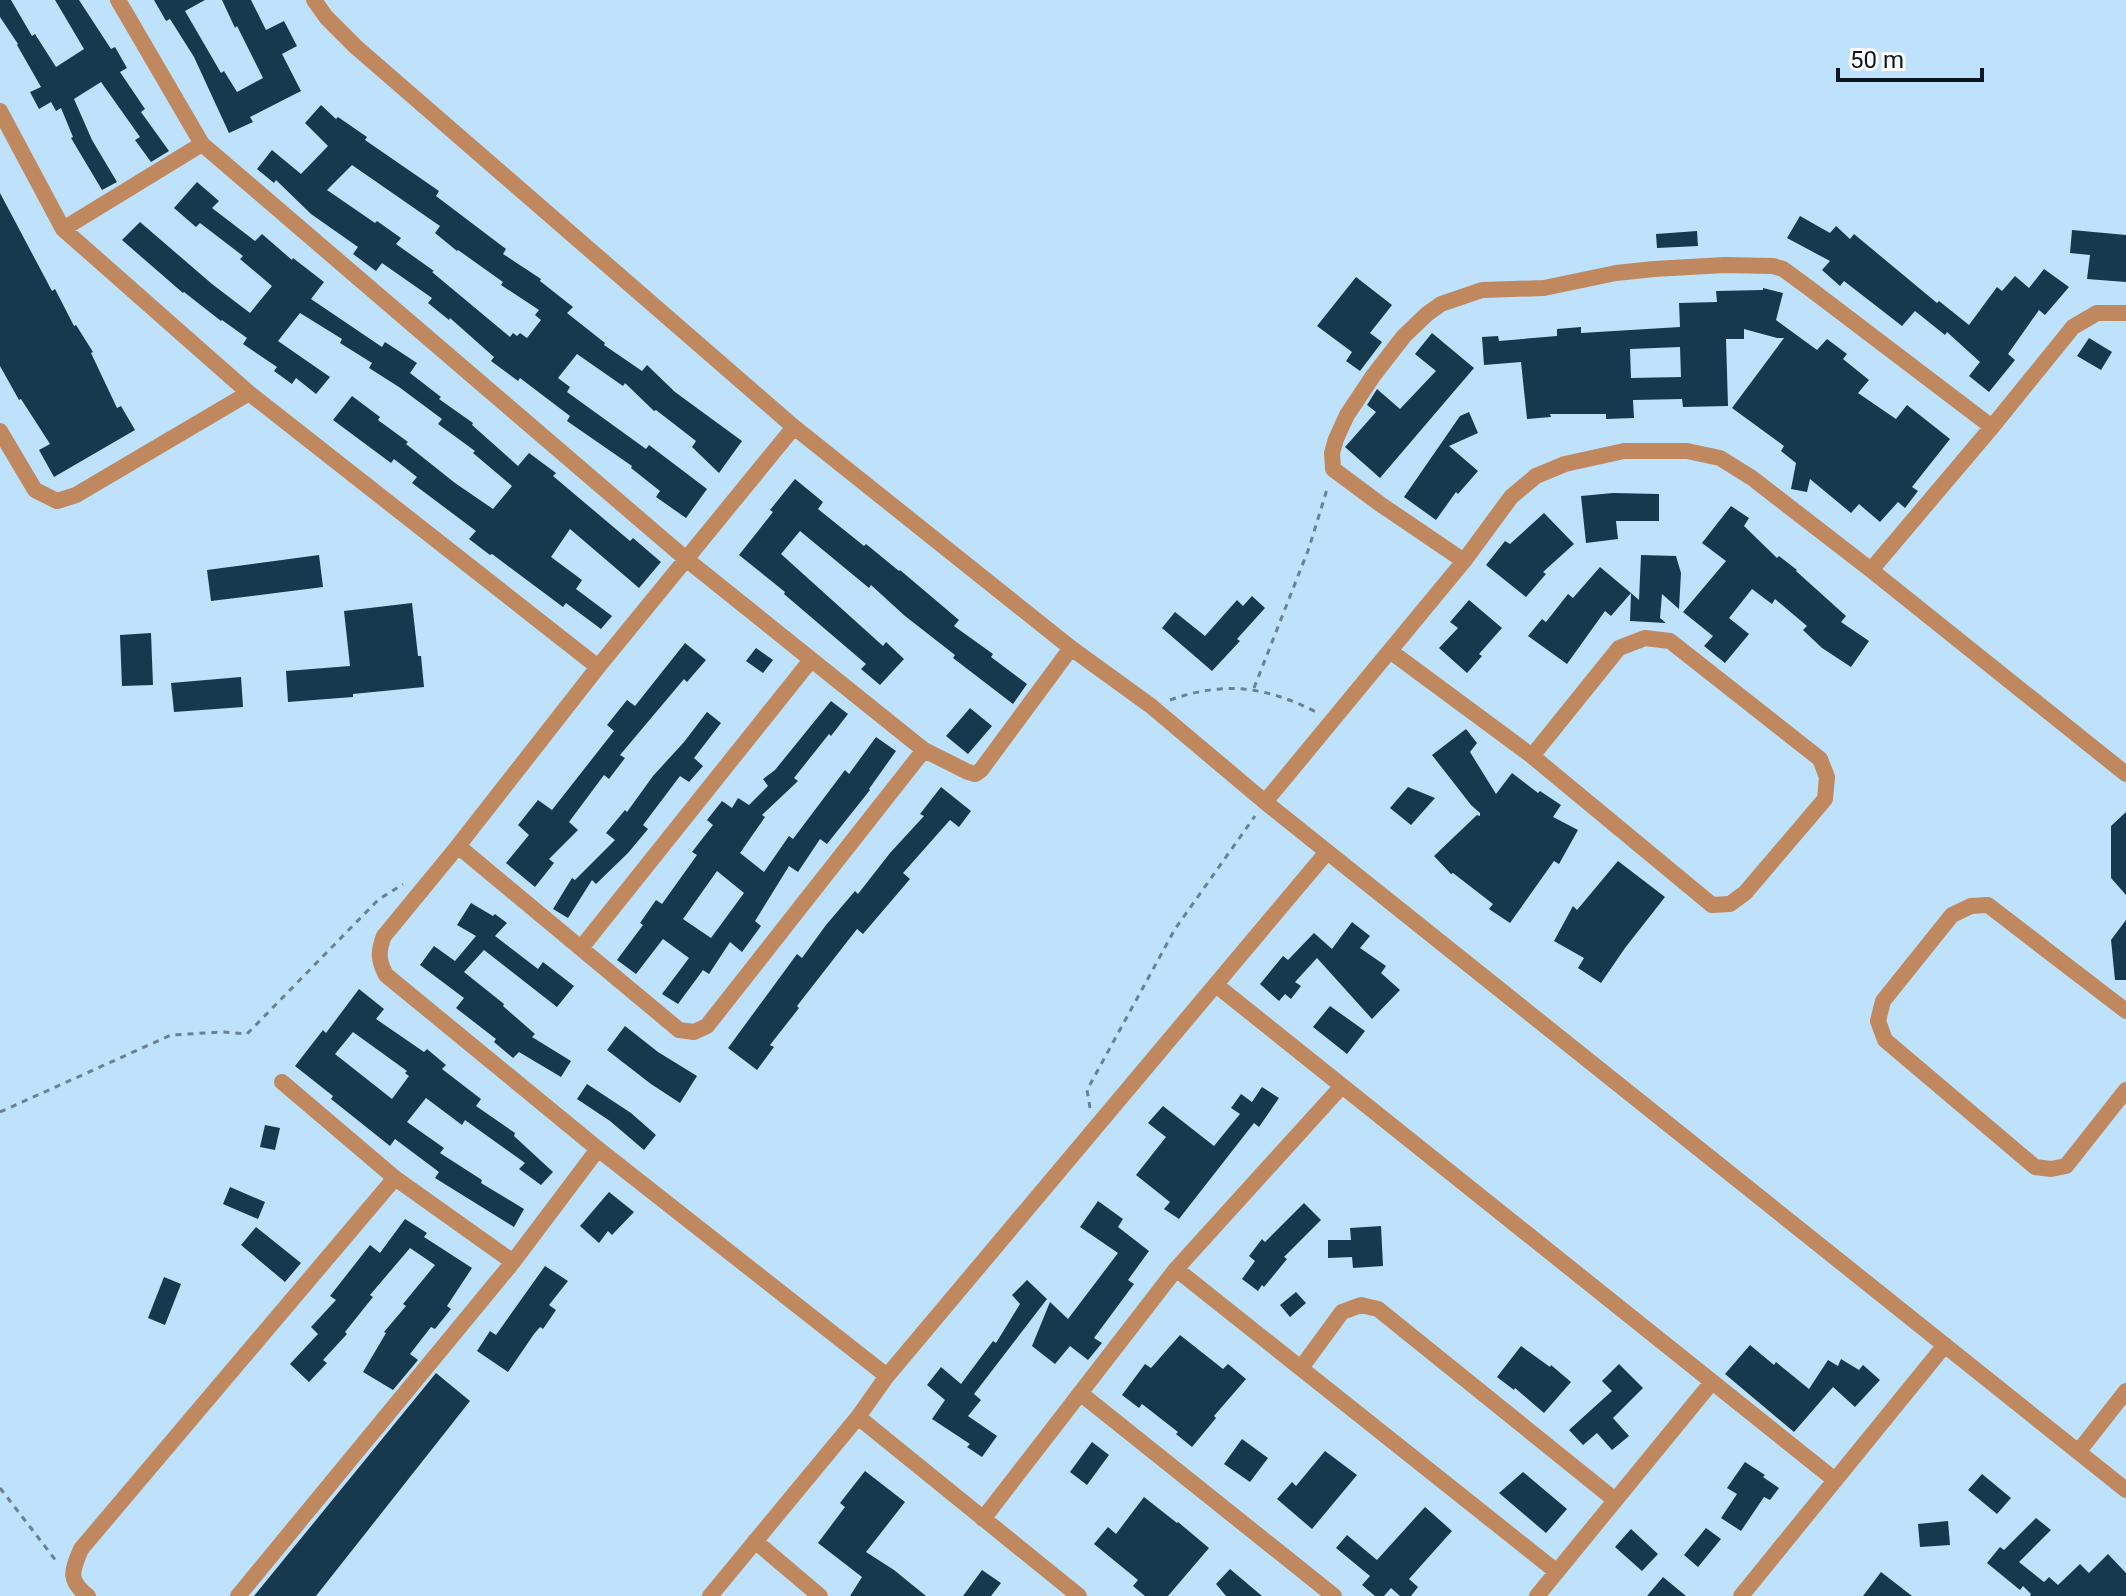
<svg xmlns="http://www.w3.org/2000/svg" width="2126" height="1596" font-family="Roboto,sans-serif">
	<rect width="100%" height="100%" fill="#bee2fb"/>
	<path fill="#16394d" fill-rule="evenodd" d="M0,0H11L32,36L35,34L56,67L84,49L55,0H79L111,49L115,47L127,68L120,72L145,109L141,112L169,151L151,162L135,140L140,137L101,82L74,99L92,140L117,182L102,190L71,138L73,137L61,108L56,111L51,102L39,109L30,92L41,87L17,45L18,44L0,17Z
		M154,0H205L185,11L221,73L224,71L237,92L263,78L237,26L235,28L222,0H251L266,30L284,21L297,46L282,54L301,91L250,117L253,122L229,133L194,57L170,19L166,21Z
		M321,105L336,119L338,117L367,137L365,140L439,191L436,196L506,249L503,254L541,279L540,281L573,307L567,313L605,343L604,345L642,371L647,365L675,392L742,441L719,473L692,447L696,441L656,410L654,411L625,383L623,386L577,354L558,378L570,387L567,392L646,449L649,445L707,489L686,518L656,497L660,491L631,468L632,466L567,421L570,416L520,378L518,381L491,361L494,357L450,318L449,320L428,303L432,298L382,263L376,271L353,254L358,247L311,214L276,180L274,183L257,169L272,150L301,174L328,146L305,123ZM352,165L440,226L435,233L457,251L458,250L503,282L501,285L539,310L535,315L541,320L527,338L520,333L517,336L513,333L510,337L432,272L434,271L396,244L401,238L377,221L375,223L327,190Z
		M197,182L219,201L212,208L255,241L262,234L292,260L293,258L324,282L311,299L382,347L385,342L417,363L410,373L441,397L439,399L473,423L472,425L518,466L529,453L556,473L553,476L630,541L633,538L661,562L639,588L570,529L551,557L582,580L576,589L612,616L601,629L566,603L563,607L492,554L490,555L469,539L476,531L412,483L417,477L394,459L391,463L333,420L352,396L380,417L378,420L408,442L406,444L455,483L493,509L512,486L473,453L475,451L438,424L442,419L399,387L369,368L372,363L340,343L342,339L300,313L278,341L330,377L316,394L296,378L292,384L274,371L277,367L243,344L247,338L222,320L221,321L184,292L183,293L122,240L140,222L212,284L250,313L272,286L240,259L243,256L200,223L196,227L174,208Z
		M0,193L52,291L55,289L74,326L76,325L93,352L91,353L117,408L121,406L135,430L54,477L39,450L50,444L21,399L19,400L0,366Z
		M1800,216L1830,233L1836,226L1850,239L1854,234L1937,303L1939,301L1969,325L1997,287L2002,291L2015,276L2029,288L2044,269L2069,287L2045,315L2039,310L2008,354L2015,360L1989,392L1969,376L1980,362L1947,332L1945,335L1915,311L1902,326L1844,281L1840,286L1822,270L1830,261L1787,238Z
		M2072,230L2126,235V282L2087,279L2090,255L2070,253Z
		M1697,231L1698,246L1657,248L1656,234Z
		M1356,277L1392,305L1370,333L1382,342L1360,371L1346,361L1352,352L1317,326Z
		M1763,288L1783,293L1776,320L1817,350L1827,339L1847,354L1843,359L1869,380L1858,393L1896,419L1907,405L1950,439L1912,487L1918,491L1905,508L1898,502L1880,522L1859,504L1851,513L1810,479L1807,492L1791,489L1796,463L1781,451L1784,446L1732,408L1784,338H1777L1744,329V339H1726L1728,406L1683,407L1682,399L1633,400L1634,418L1606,419V414H1550L1551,417L1527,419L1521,362L1484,365L1482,337L1498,336L1499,341L1557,336V329L1581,327V333L1680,327L1679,303L1717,302L1716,291L1763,290ZM1680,347L1681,377L1631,378L1630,349Z
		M1432,333L1474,368L1380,478L1345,447L1376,412L1367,405L1377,389L1400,409L1436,371L1415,354Z
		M2089,338L2112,352L2101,370L2077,356Z
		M1469,412L1478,433L1449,446L1478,471L1458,494L1456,492L1436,520L1404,497L1460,416Z
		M795,479L823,502L818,509L864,546L866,544L899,571L900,570L959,620L954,626L993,654L991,657L1027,684L1013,704L953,658L955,655L905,616L871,585L869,588L800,531L781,554L883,646L886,642L904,659L880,685L861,669L866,664L784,594L785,592L739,555L773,512L770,510Z
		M1613,493L1659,494V521H1616L1618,539L1586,543L1581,496Z
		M1731,506L1749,518L1744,526L1777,558L1779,556L1797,570L1796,571L1846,616L1841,622L1869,641L1851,667L1822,648L1803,630L1807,626L1775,599L1772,604L1752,589L1729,618L1749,634L1725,663L1704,646L1713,636L1683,612L1726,561L1702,543Z
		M1544,513L1574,544L1543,572L1546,574L1526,597L1486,565L1505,541L1510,544Z
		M319,555L323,587L211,601L207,570Z
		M1641,555L1676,556L1681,573L1679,609L1662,594L1660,618L1666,623L1630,621L1631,593L1639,600Z
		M1600,567L1631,593L1611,616L1605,611L1567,664L1528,636L1542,619L1546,622L1568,594L1573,598Z
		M1252,596L1265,608L1237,639L1240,641L1212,671L1162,628L1175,612L1205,636L1237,600L1243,606Z
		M1469,600L1502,628L1479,654L1482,656L1467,673L1439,648L1458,628L1450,622Z
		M412,603L418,656H421L424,687L353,694V697L288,702L286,671L350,666L344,611Z
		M151,633L153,685L122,686L120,635Z
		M685,643L706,660L687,682L684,679L620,755L625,758L609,779L604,775L569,822L578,830L549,859L554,863L535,887L506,863L529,835L518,825L538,800L552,810L614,731L607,725L627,700L635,706Z
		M756,648L773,660L763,673L746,661Z
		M241,677L243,707L174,712L171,683Z
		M831,701L848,714L831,736L829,734L794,778L798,781L762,815L765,817L740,853L764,872L789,836L793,839L845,770L849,774L876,737L896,751L869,789L870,790L827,844L820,839L798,872L789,866L755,921L761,926L742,952L730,942L709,974L703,970L678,1004L662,994L689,958L663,939L636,974L617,960L643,925L640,923L656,900L662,904L697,855L692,852L713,825L707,820L722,801L732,808L738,798L749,805L768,786L763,779L775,770ZM717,871L744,893L711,938L683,919Z
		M970,708L992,726L968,754L946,736Z
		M707,712L721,723L694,758L703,766L689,782L680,776L643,825L648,829L628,853L596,884L592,880L568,918L553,909L572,878L575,880L615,840L606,833L625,810L627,812L653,776L684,742Z
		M1466,729L1477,743L1470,752L1496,794L1512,773L1538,793L1540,791L1561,805L1553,817L1578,830L1559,864L1554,861L1510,923L1489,909L1493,904L1453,873L1451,874L1434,856L1477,815L1480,816V813L1471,805L1432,755Z
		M941,787L971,811L959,827L950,820L903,873L910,879L863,934L857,929L797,1006L799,1008L770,1045L774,1047L757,1070L728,1048L797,954L802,958L826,925L855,891L858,894L890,853L924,816L920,814Z
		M1408,787L1435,798L1411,825L1390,808Z
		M2126,812V895L2111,878V826Z
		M1618,861L1665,897L1625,948L1601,983L1578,968L1584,958L1554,941L1573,906L1577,910Z
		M471,903L493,916L495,914L507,923L495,936L538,969L543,962L574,986L557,1007L484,950L464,972L504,1004L503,1006L535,1034L532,1037L571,1061L561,1077L519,1052L513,1058L494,1042L496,1039L456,1008L464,998L420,965L434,946L455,961L476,936L457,925Z
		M2126,920V980H2115L2111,940Z
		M1352,922L1370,936L1360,948L1386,966L1381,973L1400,990L1372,1019L1317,958L1295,982L1301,986L1291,999L1285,994L1279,1001L1260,984L1283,956L1288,960L1314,933L1332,949Z
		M359,989L384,1009L376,1019L424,1052L427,1049L446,1065L442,1069L481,1099L476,1106L515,1133L514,1136L553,1172L541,1185L519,1169L525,1163L465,1120L462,1125L426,1098L407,1122L444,1148L440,1153L482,1180L481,1183L524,1209L514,1227L435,1178L439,1172L395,1139L390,1146L331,1099L333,1096L295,1066L323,1030L326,1033ZM353,1032L407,1071L405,1073L409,1076L392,1099L335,1054Z
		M1330,1006L1365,1031L1347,1054L1313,1027Z
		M625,1026L658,1052L697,1076L680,1103L651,1084L607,1050Z
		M587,1084L631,1113L656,1135L644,1150L610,1121L577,1099Z
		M1262,1087L1279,1098L1259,1127L1254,1123L1179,1219L1164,1209L1170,1202L1136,1175L1166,1137L1148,1123L1163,1106L1214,1146L1240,1114L1231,1108L1241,1094L1252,1102Z
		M265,1125L280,1128L275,1150L260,1147Z
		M230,1187L265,1202L258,1219L223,1204Z
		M609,1192L634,1212L612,1235L608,1231L599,1243L580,1226Z
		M1098,1201L1123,1219L1118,1227L1149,1251L1128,1280L1134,1284L1094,1338L1102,1343L1088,1360L1070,1346L1055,1364L1032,1346L1050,1302L1068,1319L1118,1253L1080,1227Z
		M1304,1203L1321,1220L1284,1257L1287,1259L1264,1287L1262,1285L1258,1291L1242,1279L1255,1261L1249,1256L1262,1239L1265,1242Z
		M405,1219L427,1233L424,1237L472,1268L447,1306L451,1309L435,1329L431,1327L410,1354L418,1360L393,1390L363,1372L386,1333L384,1332L406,1306L403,1304L435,1265L410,1248L370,1295L373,1297L345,1332L347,1334L323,1360L327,1363L309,1382L290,1364L318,1334L311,1327L336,1300L330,1296L370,1245L380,1253Z
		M1381,1226L1383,1266L1353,1268L1352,1257L1328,1258V1240H1351L1350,1228Z
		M256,1227L301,1263L285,1282L241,1245Z
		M545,1266L568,1281L549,1305L556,1310L543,1329L540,1327L534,1334L508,1372L477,1351L490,1331L496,1335Z
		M164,1277L181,1284L165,1325L148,1318Z
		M1027,1280L1047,1299L974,1394L981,1400L968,1416L997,1436L982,1457L967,1447L970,1444L932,1419L945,1400L927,1385L941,1367L961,1384L993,1341L996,1343L1020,1304L1012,1295Z
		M1296,1292L1306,1303L1290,1317L1280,1305Z
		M1180,1335L1223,1369L1228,1364L1246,1379L1214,1416L1216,1418L1192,1447L1176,1434L1178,1432L1142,1404L1139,1408L1122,1395L1145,1364L1151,1368Z
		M1750,1345L1774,1365L1776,1362L1809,1389L1828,1360L1838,1366L1841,1359L1859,1370L1863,1365L1880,1380L1855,1407L1833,1387L1794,1432L1725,1374Z
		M1521,1346L1550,1367L1551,1365L1571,1382L1544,1413L1515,1388L1514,1390L1497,1377Z
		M1619,1364L1643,1388L1613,1418L1629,1436L1612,1450L1597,1433L1583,1445L1569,1430L1612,1391L1602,1381Z
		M436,1373L470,1401L316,1596H254Z
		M1242,1439L1268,1458L1250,1482L1224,1464Z
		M1092,1442L1109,1455L1087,1485L1070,1472Z
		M1325,1451L1357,1475L1312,1529L1277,1499L1292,1482L1296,1486Z
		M1745,1462L1765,1475L1763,1477L1779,1488L1770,1500L1764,1497L1741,1531L1721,1518L1737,1494L1727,1488Z
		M865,1471L905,1502L866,1552L894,1570L926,1596H850L862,1577L818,1543L845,1507L840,1503Z
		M1523,1472L1567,1509L1546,1533L1499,1493Z
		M1982,1474L2011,1498L1997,1514L1968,1490Z
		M1144,1497L1177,1523L1178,1522L1209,1548L1168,1596H1145L1133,1586L1138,1580L1094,1544L1108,1527L1116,1534Z
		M1425,1507L1452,1531L1409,1579L1418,1587L1411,1596H1400L1391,1588L1384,1596H1375L1362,1585L1370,1576L1336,1548L1347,1535L1377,1560Z
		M2036,1518L2051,1530L2019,1562L2044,1582L2049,1577L2058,1585L2080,1564L2089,1573L2108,1554L2126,1573V1596H2030L2031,1594L2023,1586L2020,1590L1987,1563L2000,1547L2004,1550Z
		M1948,1521L1950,1545L1920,1547L1918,1524Z
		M1706,1528L1721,1539L1698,1567L1684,1555Z
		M1631,1529L1658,1554L1642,1571L1615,1547Z
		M1230,1569L1262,1596H1226L1216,1584Z
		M982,1570L1001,1583L991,1596H963Z
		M1881,1572L1912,1596H1863Z
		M1663,1577L1686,1596H1647Z"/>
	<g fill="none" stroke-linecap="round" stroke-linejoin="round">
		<path stroke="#688193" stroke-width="3" stroke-dasharray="6 6" stroke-linecap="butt" d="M1254,688L1309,548L1328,486
			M1170,700C1224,681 1265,686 1316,712
			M1090,1108L1087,1090L1175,929L1255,816
			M0,1112L171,1035L223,1032L247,1034L378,900L403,884
			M0,1488L57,1562"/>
		<path stroke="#bf885e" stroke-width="16" d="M118,0L202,144L686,559L924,750L968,772L975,774L981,770L1071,648
			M314,0L326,17L356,47L794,427L1071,648L1151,706L1265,802L2126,1490
			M0,111L63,229L249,393L598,667
			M63,229L202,144
			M794,427L598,667L458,846L384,936C378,951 378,960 386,975L598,1149L887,1376
			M0,431L35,490L57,501L76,495L249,393
			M1464,561L1380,504L1333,469L1332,453L1336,439L1347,415L1373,376L1404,336L1427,314L1441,304L1482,290L1544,288L1616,273L1654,269L1725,265L1773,266L1783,269L1809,288L1992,427
			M1871,570L1992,427L2073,327L2097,313H2126
			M1390,651L1532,756L1712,905L1730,904L1745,893L1825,799L1827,777L1820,759L1670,641L1645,638L1619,648L1532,756
			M1265,802L1464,561L1511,497L1536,476L1565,464L1624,451H1687L1720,458L1752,478L1871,570L2126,774
			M458,846L679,1030L694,1032L707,1026L924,750
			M581,948L811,660
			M1216,985L1835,1480
			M2126,1011L1988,905L1971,906L1952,915L1883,1001L1878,1021L1885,1040L2035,1167L2051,1169L2066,1166L2126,1090
			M282,1082L395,1178L513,1262
			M1176,1269L1557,1572
			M1301,1368L1342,1312L1361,1305L1378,1309L1615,1500
			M1080,1393L1334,1596
			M858,1417L1079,1596
			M2079,1451L2126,1391
			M983,1519L1176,1269L1342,1086
			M755,1541L820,1596
			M88,1596C67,1580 72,1571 81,1549L395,1178
			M238,1596L513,1262L598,1149
			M710,1596L858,1417L887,1376L1327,852
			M1537,1596L1712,1382
			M1741,1596L1945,1345"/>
	</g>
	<path d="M1838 68v12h144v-12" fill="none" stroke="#0c1922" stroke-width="4"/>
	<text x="1850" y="68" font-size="24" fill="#0c1922" stroke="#fefefe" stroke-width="6" paint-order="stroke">50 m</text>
</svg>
